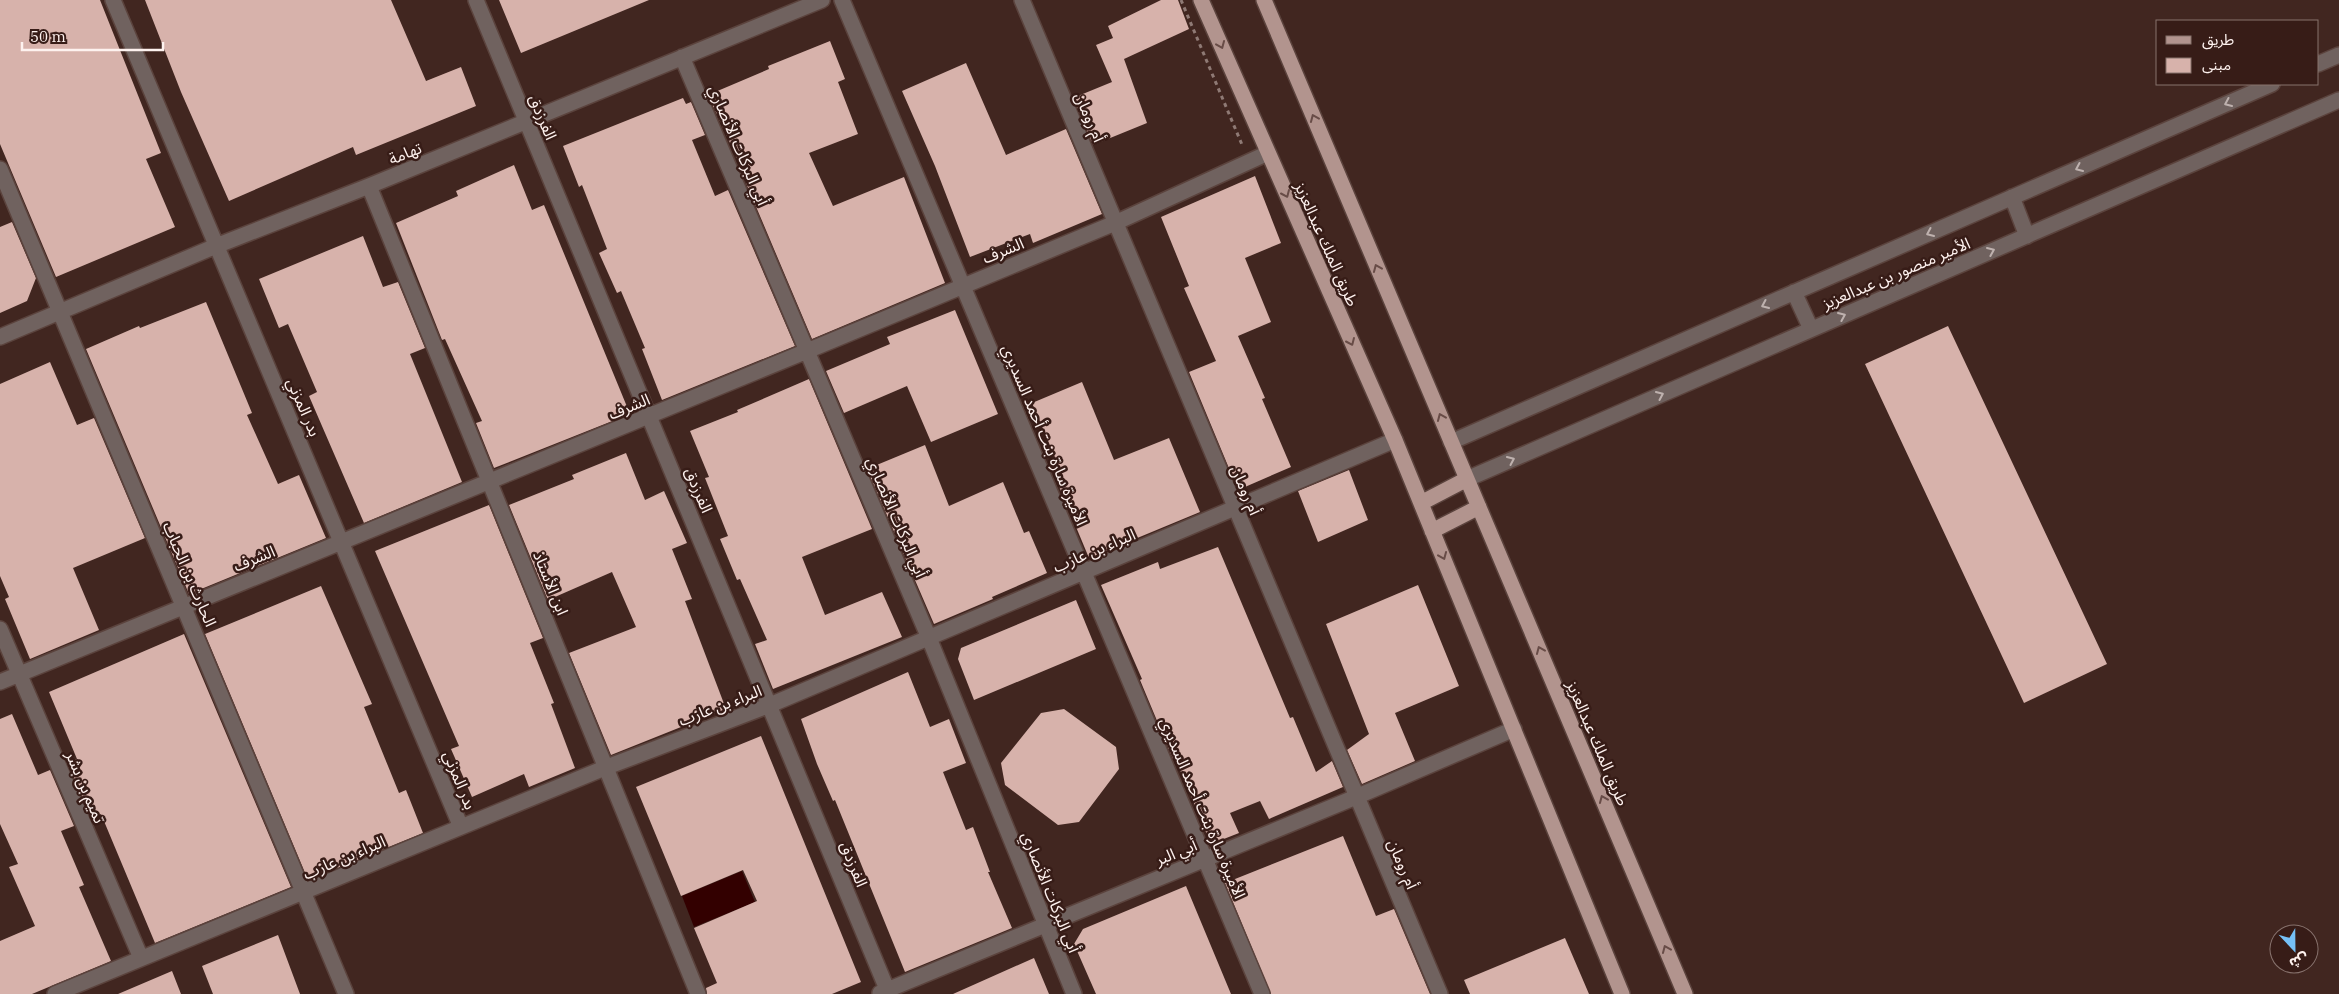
<svg xmlns="http://www.w3.org/2000/svg" width="2339" height="994" font-family="'IBM Plex Serif','Noto Sans Arabic',serif">
	<rect width="100%" height="100%" fill="#412620"/>
	<path fill="#300" d="M742,871L755,902L694,927L682,896Z"/>
	<path fill="#d7b2ab" d="M0,0H100L161,153L146,159L175,227L56,277L0,144Z
		M145,0H391L426,81L461,67L476,106L356,155L353,147L229,201L181,92Z
		M499,0H649L521,53Z
		M1161,0H1178L1189,29L1124,59L1147,123L1093,145L1073,98L1112,82L1096,45L1113,38L1108,26Z
		M830,41L845,79L838,82L858,134L809,153L833,206L904,177L945,283L812,339L746,183L748,182L708,95L769,69L768,66Z
		M966,63L1006,155L1066,129L1102,214L1033,243L1030,234L970,257L935,166L902,91Z
		M683,98L686,104L691,102L705,135L692,140L715,196L728,190L795,346L662,400L642,349L645,348L621,291L617,293L599,253L607,249L582,185L579,187L563,146Z
		M514,165L532,210L544,205L630,414L494,468L476,423L482,421L445,339L442,340L396,223L458,196L456,191Z
		M1255,176L1281,243L1245,258L1271,322L1238,336L1265,398L1262,399L1291,467L1238,490L1189,372L1216,361L1184,288L1189,286L1161,217Z
		M12,222L36,278L27,301L0,313V227Z
		M363,236L383,287L398,282L425,348L410,354L462,482L364,523L309,396L317,392L288,324L279,328L259,279Z
		M206,302L252,413L247,415L278,484L299,475L326,538L189,594L86,349L139,326L140,328Z
		M955,310L998,414L931,442L907,386L844,413L826,371L890,344L887,337Z
		M1948,326L2107,664L2024,703L1865,364Z
		M50,362L77,425L94,418L145,538L73,568L99,630L30,659L5,599L9,597L0,576V384Z
		M809,379L872,529L802,557L825,615L882,592L902,637L773,689L755,644L767,640L740,579L737,580L720,539L728,536L705,478L709,477L690,431L738,412L737,410Z
		M1082,382L1114,460L1169,438L1200,512L1089,558L1056,479L1063,476L1032,403Z
		M925,445L949,506L1003,482L1024,533L1029,531L1047,573L992,597L993,599L934,624L867,469Z
		M626,453L645,500L664,491L687,543L672,549L692,599L685,601L726,709L611,755L569,653L636,627L612,572L548,600L509,505L574,479L572,475Z
		M1349,470L1368,520L1318,542L1298,491Z
		M489,505L543,638L530,643L554,703L551,704L575,768L529,787L524,774L472,797L451,749L459,746L375,551Z
		M1218,547L1290,718L1293,717L1316,772L1332,761L1343,787L1269,819L1260,801L1230,813L1239,833L1211,844L1175,758L1173,759L1140,680L1142,679L1101,585L1158,562L1160,569Z
		M1418,585L1459,686L1395,713L1415,761L1362,784L1347,750L1369,734L1326,624Z
		M321,586L372,704L364,707L399,793L406,790L423,833L308,880L205,634Z
		M1076,600L1096,649L974,700L958,659L961,648Z
		M184,634L291,887L155,943L101,814L91,818L68,763L77,759L49,692Z
		M908,672L930,727L949,719L966,763L943,772L966,830L973,827L990,872H988L1012,928L905,972L835,800L833,801L817,764L801,719Z
		M1064,709L1116,747L1119,769L1079,822L1058,825L1005,785L1001,763L1041,713Z
		M12,714L38,775L50,770L74,826L61,831L84,885L79,887L111,961L32,994H0V941L35,926L9,867L18,864L0,824V719Z
		M761,736L861,982L832,994H707L706,988L717,983L694,928L757,901L743,870L681,896L636,787Z
		M1343,836L1376,916L1394,909L1430,994H1271L1225,883Z
		M1186,886L1231,994H1096L1074,944L1083,929Z
		M278,935L300,994H213L202,966Z
		M1565,938L1589,994H1470L1464,980Z
		M1034,958L1049,994H953Z
		M172,971L181,994H118Z"/>
	<g fill="none" stroke-linecap="round" stroke-linejoin="round">
		<defs>
			<path id="minor" d="M113,0C228,276 347,551 461,827
				M476,0L889,994
				M842,0L1262,994
				M1022,0L1440,994
				M682,57L929,638L1074,994
				M2318,64L2339,55
				M0,169L346,994
				M369,186L698,994
				M2012,197L2027,236
				M1794,292L1811,329
				M0,337L216,246L369,186L822,0
				M1451,442L2272,84
				M1467,479L2339,100
				M0,629L141,958
				M0,682L807,351L1115,223L1268,153
				M880,993L1356,797L1514,729
				M55,994L607,767L770,705L1395,440"/>
			<path id="major" d="M1201,0L1395,440L1622,994
				M1264,0L1467,479L1421,503
				M1467,479L1685,994
				M1432,531L1479,507"/>
		</defs>
		<use href="#minor" stroke="#5b433d" stroke-width="18"/>
		<use href="#major" stroke="#5b433d" stroke-width="18"/>
		<path stroke="#8f7a75" stroke-width="3" stroke-dasharray="4 4" stroke-linecap="butt" d="M1181,0L1243,147"/>
		<use href="#minor" stroke="#70625f" stroke-width="15"/>
		<use href="#major" stroke="#b2948e" stroke-width="15"/>
	</g>
	<defs><path id="oneway-chevron" d="M-2-3.5L2.5 0L-2 3.5" fill="none" stroke-width="1.6" stroke-linecap="round" stroke-linejoin="round" transform="scale(1.25)"/></defs>
	<g stroke="#684c47">
		<use href="#oneway-chevron" transform="translate(1221 45) rotate(67)"/>
		<use href="#oneway-chevron" transform="translate(1314 118) rotate(-113)"/>
		<use href="#oneway-chevron" transform="translate(1286 194) rotate(66)"/>
		<use href="#oneway-chevron" transform="translate(1377 268) rotate(-113)"/>
		<use href="#oneway-chevron" transform="translate(1351 342) rotate(66)"/>
		<use href="#oneway-chevron" transform="translate(1441 417) rotate(-113)"/>
		<use href="#oneway-chevron" transform="translate(1443 556) rotate(67)"/>
		<use href="#oneway-chevron" transform="translate(1540 650) rotate(-113)"/>
		<use href="#oneway-chevron" transform="translate(1603 799) rotate(-113)"/>
		<use href="#oneway-chevron" transform="translate(1666 949) rotate(-113)"/>
	</g>
	<g stroke="#beb1ae">
		<use href="#oneway-chevron" transform="translate(2228 103) rotate(156)"/>
		<use href="#oneway-chevron" transform="translate(2079 168) rotate(156)"/>
		<use href="#oneway-chevron" transform="translate(1930 233) rotate(156)"/>
		<use href="#oneway-chevron" transform="translate(1991 251) rotate(-23)"/>
		<use href="#oneway-chevron" transform="translate(1765 305) rotate(156)"/>
		<use href="#oneway-chevron" transform="translate(1842 316) rotate(-23)"/>
		<use href="#oneway-chevron" transform="translate(1660 395) rotate(-24)"/>
		<use href="#oneway-chevron" transform="translate(1511 460) rotate(-24)"/>
	</g>
	<g text-anchor="middle" dominant-baseline="central" stroke-width="5" stroke-linejoin="round" paint-order="stroke">
		<g font-size="16" fill="#fef2ef" stroke="#371c17">
			<text transform="translate(543 117) rotate(67)">الفرزدق</text>
			<text transform="translate(1090 117) rotate(67)">أم رومان</text>
			<text transform="translate(739 145) rotate(67)">أبي البركات الأنصاري</text>
			<text transform="translate(405 153) rotate(-22)">تهامة</text>
			<text transform="translate(1327 244) rotate(66)">طريق الملك عبدالعزيز</text>
			<text transform="translate(1003 250) rotate(-22)">الشرف</text>
			<text transform="translate(1896 273) rotate(-23)">الأمير منصور بن عبدالعزيز</text>
			<text transform="translate(629 406) rotate(-22)">الشرف</text>
			<text transform="translate(304 407) rotate(67)">بدر المزني</text>
			<text transform="translate(1045 435) rotate(67)">الأميرة سارة بنت أحمد السديري</text>
			<text transform="translate(699 490) rotate(67)">الفرزدق</text>
			<text transform="translate(1246 490) rotate(67)">أم رومان</text>
			<text transform="translate(897 517) rotate(67)">أبي البركات الأنصاري</text>
			<text transform="translate(1094 550) rotate(-23)">البراء بن عازب</text>
			<text transform="translate(254 558) rotate(-22)">الشرف</text>
			<text transform="translate(190 574) rotate(67)">الحارث بن الحباب</text>
			<text transform="translate(551 583) rotate(68)">ابن الأستاذ</text>
			<text transform="translate(720 705) rotate(-21)">البراء بن عازب</text>
			<text transform="translate(1598 743) rotate(67)">طريق الملك عبدالعزيز</text>
			<text transform="translate(460 780) rotate(68)">بدر المزني</text>
			<text transform="translate(86 787) rotate(67)">تميم بن بشر</text>
			<text transform="translate(1203 808) rotate(67)">الأميرة سارة بنت أحمد السديري</text>
			<text transform="translate(1176 852) rotate(-22)">أبي البر</text>
			<text transform="translate(344 857) rotate(-23)">البراء بن عازب</text>
			<text transform="translate(854 864) rotate(68)">الفرزدق</text>
			<text transform="translate(1403 864) rotate(67)">أم رومان</text>
			<text transform="translate(1051 892) rotate(68)">أبي البركات الأنصاري</text>
		</g>
	</g>
	<rect x="2156" y="20" width="162" height="65" fill="#371c17" stroke="#87726d"/>
	<rect x="2166" y="36" width="25" height="8" fill="#b2948e" stroke="#87726d"/>
	<text x="2202" y="45" font-size="15" fill="#fef2ef">طريق</text>
	<rect x="2166" y="58" width="25" height="15" fill="#d7b2ab" stroke="#87726d"/>
	<text x="2202" y="70" font-size="15" fill="#fef2ef">مبنى</text>
	<g transform="translate(2294 949) rotate(158)"><circle r="24" fill="#371c17" stroke="#87726d"/>
	<path d="M0-4L9 19L0 12L-9 19Z" fill="#75c0f6"/>
	<text y="-8" font-size="14" font-weight="bold" text-anchor="middle" fill="#fef2ef">ش</text>
	</g>
	<path d="M22 42v8h141v-8" fill="none" stroke="#fef2ef" stroke-width="2.5"/>
	<text x="30" y="42" font-size="15" fill="#fef2ef" stroke="#371c17" stroke-width="4" paint-order="stroke">50 m</text>
</svg>
